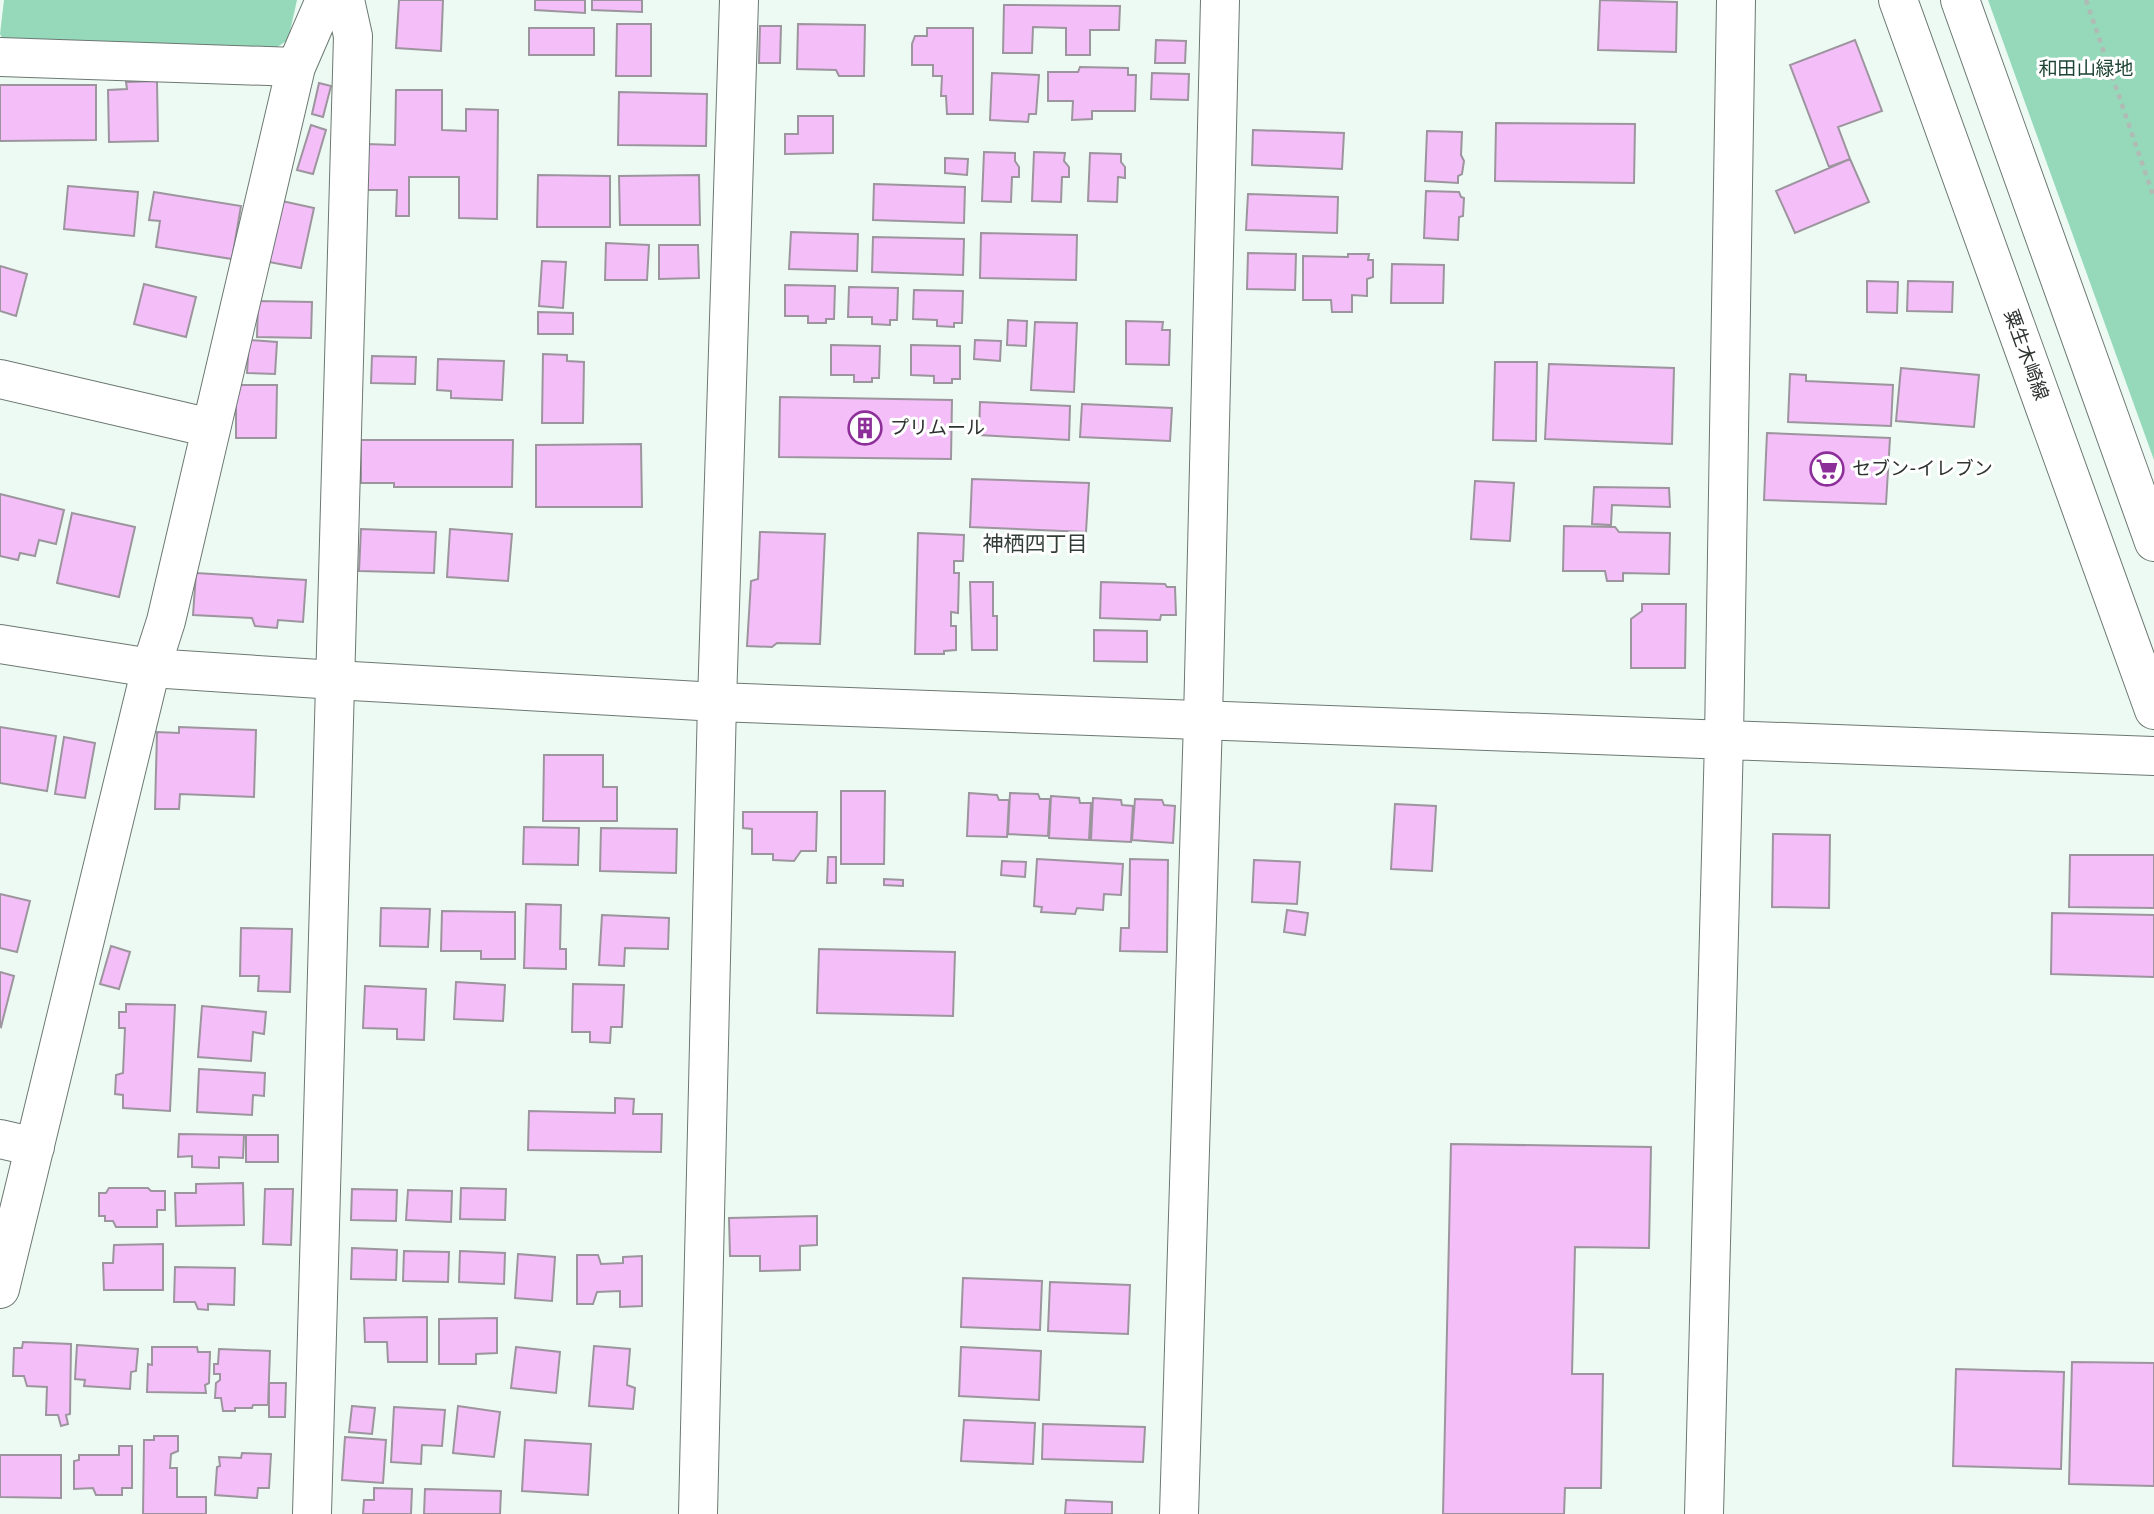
<svg xmlns="http://www.w3.org/2000/svg" width="2154" height="1514" font-family="'Varela Round','Noto Sans JP',sans-serif">
	<rect width="100%" height="100%" fill="#edfaf3"/>
	<path fill="#95d9ba" d="M4,0H297L288,40L277,47L6,44L0,34Z
		M1988,0H2154V460Z"/>
	<path fill="#f4bef9" stroke="#9d959e" stroke-width="2" d="M399,0H443L441,51L396,48Z
		M535,0H585V13L535,10Z
		M592,0H642V12L592,10Z
		M1600,0L1677,2L1676,52L1598,50Z
		M1004,5L1120,6L1119,30H1090V55H1066V28L1033,27L1032,53H1003Z
		M617,24H651V76H616Z
		M798,24L865,25L864,76H839L836,70L797,69Z
		M760,26H781L780,63H759Z
		M529,28H594V55H529Z
		M927,28H973V114H947L946,96H941L942,76H933V65H912V44L915,36H927Z
		M1156,40L1186,41L1185,63H1155Z
		M1855,40L1882,111L1838,127L1850,159L1829,167L1790,65Z
		M1080,67L1128,68V75H1136L1135,111H1092V119L1072,120L1073,101H1048V72H1078Z
		M992,73L1039,75L1036,114H1029L1028,122L990,120Z
		M1152,73L1189,74L1188,100L1151,99Z
		M157,81L158,141L109,142L108,90L127,89L126,82Z
		M319,83L331,86L323,117L312,114Z
		M0,85H96V140L0,141Z
		M396,90H442V130L466,131V109L498,110L497,219L459,218V177H409V216H396L397,190H367V144L395,145Z
		M619,92L707,94L706,146L618,145Z
		M798,116H833V153L785,154V134H798Z
		M1496,123L1635,124L1634,183L1495,181Z
		M311,125L326,130L313,174L297,170Z
		M1253,130L1344,133L1342,169L1252,165Z
		M1427,131L1462,132L1461,155L1464,161L1462,174L1458,176V183L1425,181Z
		M984,152L1015,153V161L1019,167V177H1012L1011,202L982,201Z
		M1034,152L1065,153L1064,161L1069,167V177H1062L1061,202L1032,201Z
		M1090,153L1121,154V162L1125,167V178L1118,177L1117,202L1088,201Z
		M945,158L968,159L967,175L945,173Z
		M1850,159L1869,202L1795,233L1776,191Z
		M538,175L610,176V227H537Z
		M699,175L700,225H620L619,176Z
		M874,184L965,187L964,223L873,220Z
		M68,186L138,192L134,236L64,229Z
		M1426,191L1459,192L1461,197L1464,198L1463,216L1459,217L1458,240L1424,238Z
		M154,192L241,206L232,259L156,247L160,221L149,220Z
		M1248,194L1338,197L1337,233L1246,230Z
		M282,201L314,208L301,268L269,262Z
		M791,232L858,234L857,271L789,269Z
		M981,233L1077,235L1076,280L980,278Z
		M873,237L964,239L963,275L872,272Z
		M606,243L649,245L647,280H605Z
		M659,245H698L699,278L659,279Z
		M1248,253L1296,254L1295,290L1247,289Z
		M1348,254H1369L1368,260H1373V277L1367,279V296L1352,295V312H1332L1331,300H1303V256L1348,257Z
		M542,261L566,262L563,308L539,306Z
		M1392,264L1444,265L1443,303H1391Z
		M0,266L27,274L16,316L0,311Z
		M1867,281L1898,282L1897,313L1867,312Z
		M1908,281L1953,282L1952,312L1907,311Z
		M144,284L196,297L186,337L134,324Z
		M785,285L835,286L834,319H826V323H808V316H785Z
		M849,287L898,288L897,320H890V325L872,324V317H848Z
		M914,290L963,291L962,323H954V327L937,326V320L913,319Z
		M258,301L312,302L311,338L257,337Z
		M538,312L573,313V334H538Z
		M1008,320L1027,321L1026,346L1007,345Z
		M1126,321L1163,322L1162,330H1170L1169,365L1126,364Z
		M1035,322L1077,323L1074,392L1031,390Z
		M249,340L277,342L275,374L247,373Z
		M975,340L1001,341L1000,361L974,359Z
		M831,345L880,346L879,378H872V382H854V375H831Z
		M911,345L960,346V379H952V383H934V376L911,375Z
		M543,354L567,355V361L584,362L583,423H542Z
		M372,356L416,357L415,384L371,383Z
		M438,359L504,361L502,400L451,398V391L437,390Z
		M1495,362H1537L1536,441L1493,440Z
		M1549,364L1674,368L1672,444L1545,439Z
		M1901,368L1979,375L1974,427L1896,421Z
		M1790,374L1806,375V381L1893,385L1891,426L1788,422Z
		M236,385H277L276,438H236Z
		M780,397L952,400L951,459L779,457Z
		M980,402L1070,406L1069,440L979,435Z
		M1082,404L1172,408L1170,441L1080,437Z
		M1767,433L1890,438L1886,504L1764,500Z
		M361,440H513L512,487H394V483H361Z
		M641,444L642,507H536V445Z
		M972,479L1089,483L1086,532L970,527Z
		M1475,481L1514,483L1510,541L1471,539Z
		M1594,487L1669,488L1670,507L1612,505L1611,525L1592,524Z
		M0,494L64,510L56,544L39,540L35,556L20,553L18,560L0,556Z
		M72,513L135,527L119,597L57,583Z
		M1564,526L1615,527L1619,532L1670,533L1669,574L1623,573V581H1607L1605,571H1563Z
		M361,529L436,532L434,573L359,571Z
		M450,529L512,534L508,581L447,577Z
		M760,532L825,534L820,644L777,643L772,647L747,646L751,581L758,579Z
		M918,533L964,535L963,561H954V573H959L958,613L951,612V626H956V650L944,651V654H915Z
		M196,573L306,580L303,622L278,620L277,628L255,626L252,618L193,615Z
		M970,582H993V616H997V650H972Z
		M1101,582L1165,584L1167,587H1175L1176,615H1161L1160,620L1100,618Z
		M1642,604H1686L1685,668H1631V619L1642,611Z
		M1094,630L1147,631V662L1094,661Z
		M0,727L56,736L47,791L0,783Z
		M179,727L256,730L254,797L180,794L179,809H155L157,732L179,733Z
		M64,737L95,743L85,798L55,794Z
		M544,755H603V787H617V821H543Z
		M841,791H885L884,864H841Z
		M969,793L997,795L999,800H1009L1007,837L967,836Z
		M1010,793L1038,794L1040,799H1050L1048,836L1008,834Z
		M1051,796L1079,798L1080,803H1091L1089,840L1049,838Z
		M1093,798L1121,800L1122,805L1133,806L1131,842L1091,840Z
		M1135,799L1162,800L1164,805L1175,806L1173,843L1132,840Z
		M1395,804L1436,806L1432,871L1391,869Z
		M743,812H817L816,851H801L794,861L773,860V854H752V829L743,828Z
		M524,827L579,828L578,865L523,864Z
		M601,828L677,829L676,873L600,871Z
		M1773,834L1830,835L1829,908L1772,907Z
		M2070,855H2154V908L2069,907Z
		M828,857H836V883H827Z
		M1037,859L1123,864L1121,895L1104,894L1103,910L1077,908L1075,914L1041,912L1042,907L1034,906Z
		M1130,859L1168,860L1167,952L1120,951L1121,928H1129Z
		M1254,860L1300,862L1297,904L1252,902Z
		M1002,861L1026,862L1025,877L1001,875Z
		M884,879L903,880V886L884,885Z
		M0,894L30,901L17,952L0,948Z
		M526,904L561,905L560,949H566V969L524,968Z
		M381,908L430,909L428,947L380,946Z
		M1287,910L1308,913L1305,935L1284,932Z
		M442,911L515,912V959H481V951H441Z
		M2052,913L2154,915V977L2051,974Z
		M602,915L669,918L668,949L625,948L624,966L599,965Z
		M241,928L292,929L290,992L258,991L259,976H240Z
		M111,946L130,952L119,989L100,984Z
		M819,949L955,952L953,1016L817,1013Z
		M0,972L14,976L1,1027L0,1026Z
		M456,982L505,985L503,1021L454,1019Z
		M573,984L624,985L622,1027H611L610,1043L590,1042V1032H572Z
		M365,986L426,989L424,1040L397,1039V1029L363,1028Z
		M126,1004L175,1005L170,1111L123,1108V1095L115,1094L116,1075L123,1073L125,1028H119V1012H126Z
		M202,1006L266,1012L264,1034L253,1032L251,1061L198,1057Z
		M199,1069L265,1073L264,1096L253,1095L252,1115L197,1112Z
		M615,1098L634,1099L633,1114H662L661,1152L528,1150L529,1111L615,1113Z
		M179,1134L244,1135L243,1158L219,1157V1168L192,1167V1156L178,1157Z
		M246,1135H278V1162H246Z
		M1451,1144L1651,1147L1649,1248L1575,1247L1572,1374H1603L1601,1488H1565L1564,1514H1443Z
		M243,1183L244,1225L176,1226L175,1193H196V1184Z
		M109,1188H148L151,1191H165V1210H157V1227H116L113,1221H105V1216H99V1193H106Z
		M461,1188L506,1189L505,1220L460,1219Z
		M265,1189H293L291,1245L263,1244Z
		M352,1189L397,1190L396,1221L351,1220Z
		M408,1190L452,1191L451,1222L406,1220Z
		M817,1216V1245L800,1246V1270L760,1271V1256H730L729,1218Z
		M163,1244V1290H104L103,1263H113L114,1245Z
		M352,1248L397,1250L396,1280L351,1279Z
		M404,1251L449,1252L448,1282L403,1281Z
		M460,1251L505,1253L504,1284L459,1282Z
		M518,1254L555,1257L552,1301L515,1298Z
		M577,1255H598L601,1264L623,1263V1257L642,1256V1306L620,1307V1291L597,1292L593,1304H577Z
		M175,1267L235,1268L234,1305L208,1304V1310L198,1309L195,1302H174Z
		M963,1278L1042,1281L1040,1330L961,1327Z
		M1050,1282L1130,1285L1128,1334L1048,1331Z
		M427,1317V1362H388L387,1342H365L364,1318Z
		M497,1318V1353L476,1354V1364H439V1319Z
		M23,1342L71,1344L70,1414L66,1415L68,1424L61,1426L58,1415H46L47,1387L27,1386L24,1376H13L14,1348H22Z
		M77,1345L138,1349L136,1371L131,1372L130,1389L84,1386L85,1380L75,1379Z
		M594,1346L630,1349L627,1385L635,1388L633,1409L589,1406Z
		M152,1347H197L198,1352H210L209,1383L205,1385L206,1393L147,1392L148,1364L152,1365Z
		M516,1347L560,1352L556,1393L511,1388Z
		M961,1347L1041,1351L1039,1400L959,1396Z
		M219,1349L270,1351L268,1405H253L252,1408H235V1411H223L221,1398H215L216,1383L220,1380V1374H214V1364H218Z
		M2072,1362L2154,1363V1486L2069,1484Z
		M1956,1369L2064,1372L2061,1469L1953,1466Z
		M269,1383H286L285,1417H269Z
		M352,1406L375,1408L372,1434L349,1432Z
		M458,1406L500,1412L494,1457L453,1453Z
		M394,1407L445,1410L442,1446L422,1445L421,1464L391,1462Z
		M964,1420L1035,1423L1033,1464L961,1461Z
		M1043,1424L1145,1427L1143,1462L1042,1459Z
		M154,1436H178V1451L171,1454L170,1468H177V1497H206V1514H143L144,1440H154Z
		M345,1437L386,1440L383,1483L342,1480Z
		M525,1440L591,1444L588,1495L522,1491Z
		M119,1446H132V1488H122V1495H96L93,1488L74,1489V1461L79,1460V1455H119Z
		M242,1453L271,1454L269,1488H258L257,1498L215,1495L217,1467L220,1466L219,1457L241,1458Z
		M0,1455H61V1498L0,1497Z
		M374,1488L412,1489L411,1514H363L364,1500H374Z
		M425,1489L501,1491L500,1514H424Z
		M1066,1500L1112,1502V1514H1065Z"/>
	<g fill="none" stroke-linecap="round" stroke-linejoin="round">
		<defs>
			<path id="minor" d="M0,57L296,67
				M0,379L211,428
				M0,1139L35,1147
				M0,1289L151,668L166,621L296,67L325,0
				M312,1514L353,36L345,0
				M698,1514L717,702L739,0
				M1179,1514L1203,720L1220,0"/>
			<path id="tertiary" d="M0,644L151,668L335,680L717,702L2154,756
				M1704,1514L1724,739L1736,0"/>
			<path id="secondary" d="M1898,0L2154,710
				M1960,0L2154,542"/>
		</defs>
		<use href="#minor" stroke="#6c7872" stroke-width="40"/>
		<use href="#tertiary" stroke="#6c7872" stroke-width="40"/>
		<use href="#secondary" stroke="#6c7872" stroke-width="40"/>
		<path stroke="#b0bbb5" stroke-width="4.5" stroke-dasharray="5 5" stroke-linecap="butt" d="M2086,0L2154,198"/>
		<use href="#minor" stroke="#fff" stroke-width="38"/>
		<use href="#tertiary" stroke="#fff" stroke-width="38"/>
		<use href="#secondary" stroke="#fff" stroke-width="38"/>
	</g>
	<defs>
		<symbol id="building-ring" viewBox="-11 -11 22 22"><circle r="9.5" fill="#fff" stroke="#8d2f99" stroke-width="1.5"/><path d="M-4-6H4V6H1V3H-1V6H-4ZM-2.5-4.3h1.7v1.8h-1.7ZM.8-4.3h1.7v1.8H.8ZM-2.5-1h1.7V.8h-1.7ZM.8-1h1.7V.8H.8Z" fill="#8d2f99"/></symbol>
		<symbol id="supermarket-ring" viewBox="-11 -11 22 22"><circle r="9.5" fill="#fff" stroke="#8d2f99" stroke-width="1.5"/><path d="M-6-5.5h2.5l.6 2H6L4.5 2H-2.5L-4.4-4H-6ZM-1.5 3.2a1.3 1.3 0 1 0 .1 0ZM3 3.2a1.3 1.3 0 1 0 .1 0Z" fill="#8d2f99"/></symbol>
	</defs>
	<g fill-rule="evenodd">
		<use href="#building-ring" x="846" y="409" width="38" height="38"/>
		<use href="#supermarket-ring" x="1808" y="450" width="38" height="38"/>
	</g>
	<g text-anchor="middle" dominant-baseline="central" stroke-width="6" stroke-linejoin="round" paint-order="stroke">
		<g font-size="19" fill="#1d4334" stroke="#fff">
			<text x="2086" y="69">和田山緑地</text>
		</g>
		<g font-size="19" fill="#2e3330" stroke="#fff">
			<text transform="translate(2026 355) rotate(70)">粟生木崎線</text>
		</g>
		<g font-size="19" fill="#2e3330" stroke="#fff" text-anchor="start">
			<text x="890" y="428">プリムール</text>
			<text x="1852" y="469">セブン-イレブン</text>
		</g>
		<g font-size="21" fill="#333d38" stroke="#fff">
			<text x="1035" y="544">神栖四丁目</text>
		</g>
	</g>
</svg>
